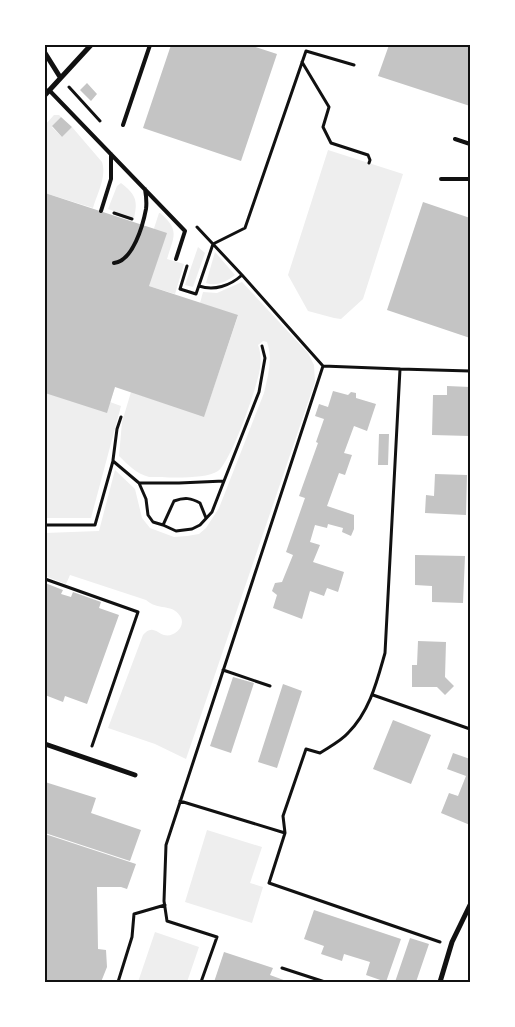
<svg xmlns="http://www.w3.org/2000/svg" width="515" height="1027" font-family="Mulish,sans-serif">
	<rect width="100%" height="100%" fill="#fff"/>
	<path fill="#eee" d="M54,115H59L61,117L52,127L62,137L72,127L102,162C107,177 97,194 93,208L45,193V125Z
		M328,150L403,174L363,299L341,319L334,318L308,311L288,275Z
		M121,183C136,195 138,200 134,218L108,209L117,186Z
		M159,213H160C180,230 174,236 167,259L184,264L175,294L149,286L110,402L121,406L91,518H45V285L145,256Z
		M198,247L205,253L193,287L185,285Z
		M215,252L235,275C227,281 217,287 206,283Z
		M242,282L308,353L314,365L315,382L186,759L155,744L108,728L143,635C146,632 149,629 153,630C158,631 160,634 164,635C174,638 187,626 180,616C172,603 158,611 146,600L70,575L66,584L45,576V533L99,531L115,470L135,489L142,518L150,528L174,537L187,536L199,534L206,528L219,508L264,393C268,376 273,359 267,342L263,341L258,345C261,353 261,359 260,368C258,385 231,462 218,471C205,480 166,477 149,477C137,474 128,465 119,456L122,422L131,392L204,416L238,316L200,303L203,292L217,293Z
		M207,830L262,847L250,883L263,887L252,923L185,902Z
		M155,932L199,947L187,982H138Z"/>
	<path fill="#c4c4c4" d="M171,45H249L277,54L241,161L143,128Z
		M389,45H470V106L378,76Z
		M87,83L97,94L91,101L80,90Z
		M61,117L72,127L62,137L52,126Z
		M45,193L167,233L149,286L238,315L204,417L115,387L107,413L45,393Z
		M423,202L470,218V338L387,310Z
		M447,386L470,387V436L432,435L433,395H447Z
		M333,391L348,395L351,392L356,393V398L376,404L367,431L354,426L344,453L352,455L345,475L339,473L327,506L354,515V529L351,536L342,532L343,528L328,524L327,528L315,525L310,542L320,545L313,562L344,572L338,592L327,588L324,596L310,591L302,619L273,608L277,595L272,591L275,583L282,582L293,555L286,552L305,498L299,496L318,443L316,442L324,419L315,416L319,404L328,407Z
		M379,434H389L388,465H378Z
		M435,474L467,475L466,515L425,513L426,495L434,496Z
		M415,555L465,556L463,603L432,602V586L415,585Z
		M45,583L63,590L61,594L71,597L73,592L101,602L99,608L119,615L87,704L65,696L63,702L45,695Z
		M418,641L446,642L445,677L454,686L445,695L437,687H412V665H417Z
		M233,677L254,683L231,753L210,746Z
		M283,684L302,691L277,768L258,762Z
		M393,720L431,735L411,784L373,769Z
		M453,753L470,759V825L441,813L449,793L458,796L466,776L447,769Z
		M45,782L96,798L91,813L141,830L130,861L45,833Z
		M45,834L136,864L127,889L121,887H97L98,949L106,950L107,967L101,982H45Z
		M314,910L401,939L386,982L366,975L370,962L344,954L342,961L321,954L324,946L304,939Z
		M410,938L429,944L416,982H395Z
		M224,952L273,968L270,975L289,982H214Z"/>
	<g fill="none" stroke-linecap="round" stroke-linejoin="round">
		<path stroke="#111" stroke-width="3" d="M302,62L329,107L323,127L331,143L368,155L370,160L369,163
			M69,87L100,121
			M114,213L132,219
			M187,266L180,289L196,294L213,244L245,228L306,51L354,65
			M199,286C214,291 230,286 242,275
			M400,369L470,371
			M113,460L117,429L121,417
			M139,483L146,499L148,515L153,522L163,525L176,531L192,529L200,525L212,512L224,481
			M45,525H95L113,461L139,483H179L224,481L259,392L265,358L262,346
			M163,525L174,501C185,497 191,498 200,503L206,518
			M45,579L138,612L92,746
			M223,670L270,686
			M373,695L470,729
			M180,801L285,833L283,816L306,749L320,753C329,747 341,741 348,733C370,711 377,681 385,653L400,369L323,366L242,275L197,227
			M285,833L269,883L440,942
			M282,968L325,982
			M118,982L132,937L134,914L165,905
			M201,982L217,937L167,921L164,901L166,845L323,366"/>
		<path stroke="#111" stroke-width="4" d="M49,90L185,231L176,259
			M123,125L150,45
			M455,139L470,144
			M441,179H470
			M101,211L111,179V154
			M114,263C133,261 143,225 146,209C147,202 146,195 145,189"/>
		<path stroke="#111" stroke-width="5" d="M45,53L60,77
			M45,95L91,45
			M45,744L135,775
			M440,982L452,942L470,905"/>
	</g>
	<rect width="515" height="1027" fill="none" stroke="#ffffff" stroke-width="92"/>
	<rect x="46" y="46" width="423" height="935" fill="none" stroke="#111" stroke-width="2"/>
</svg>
